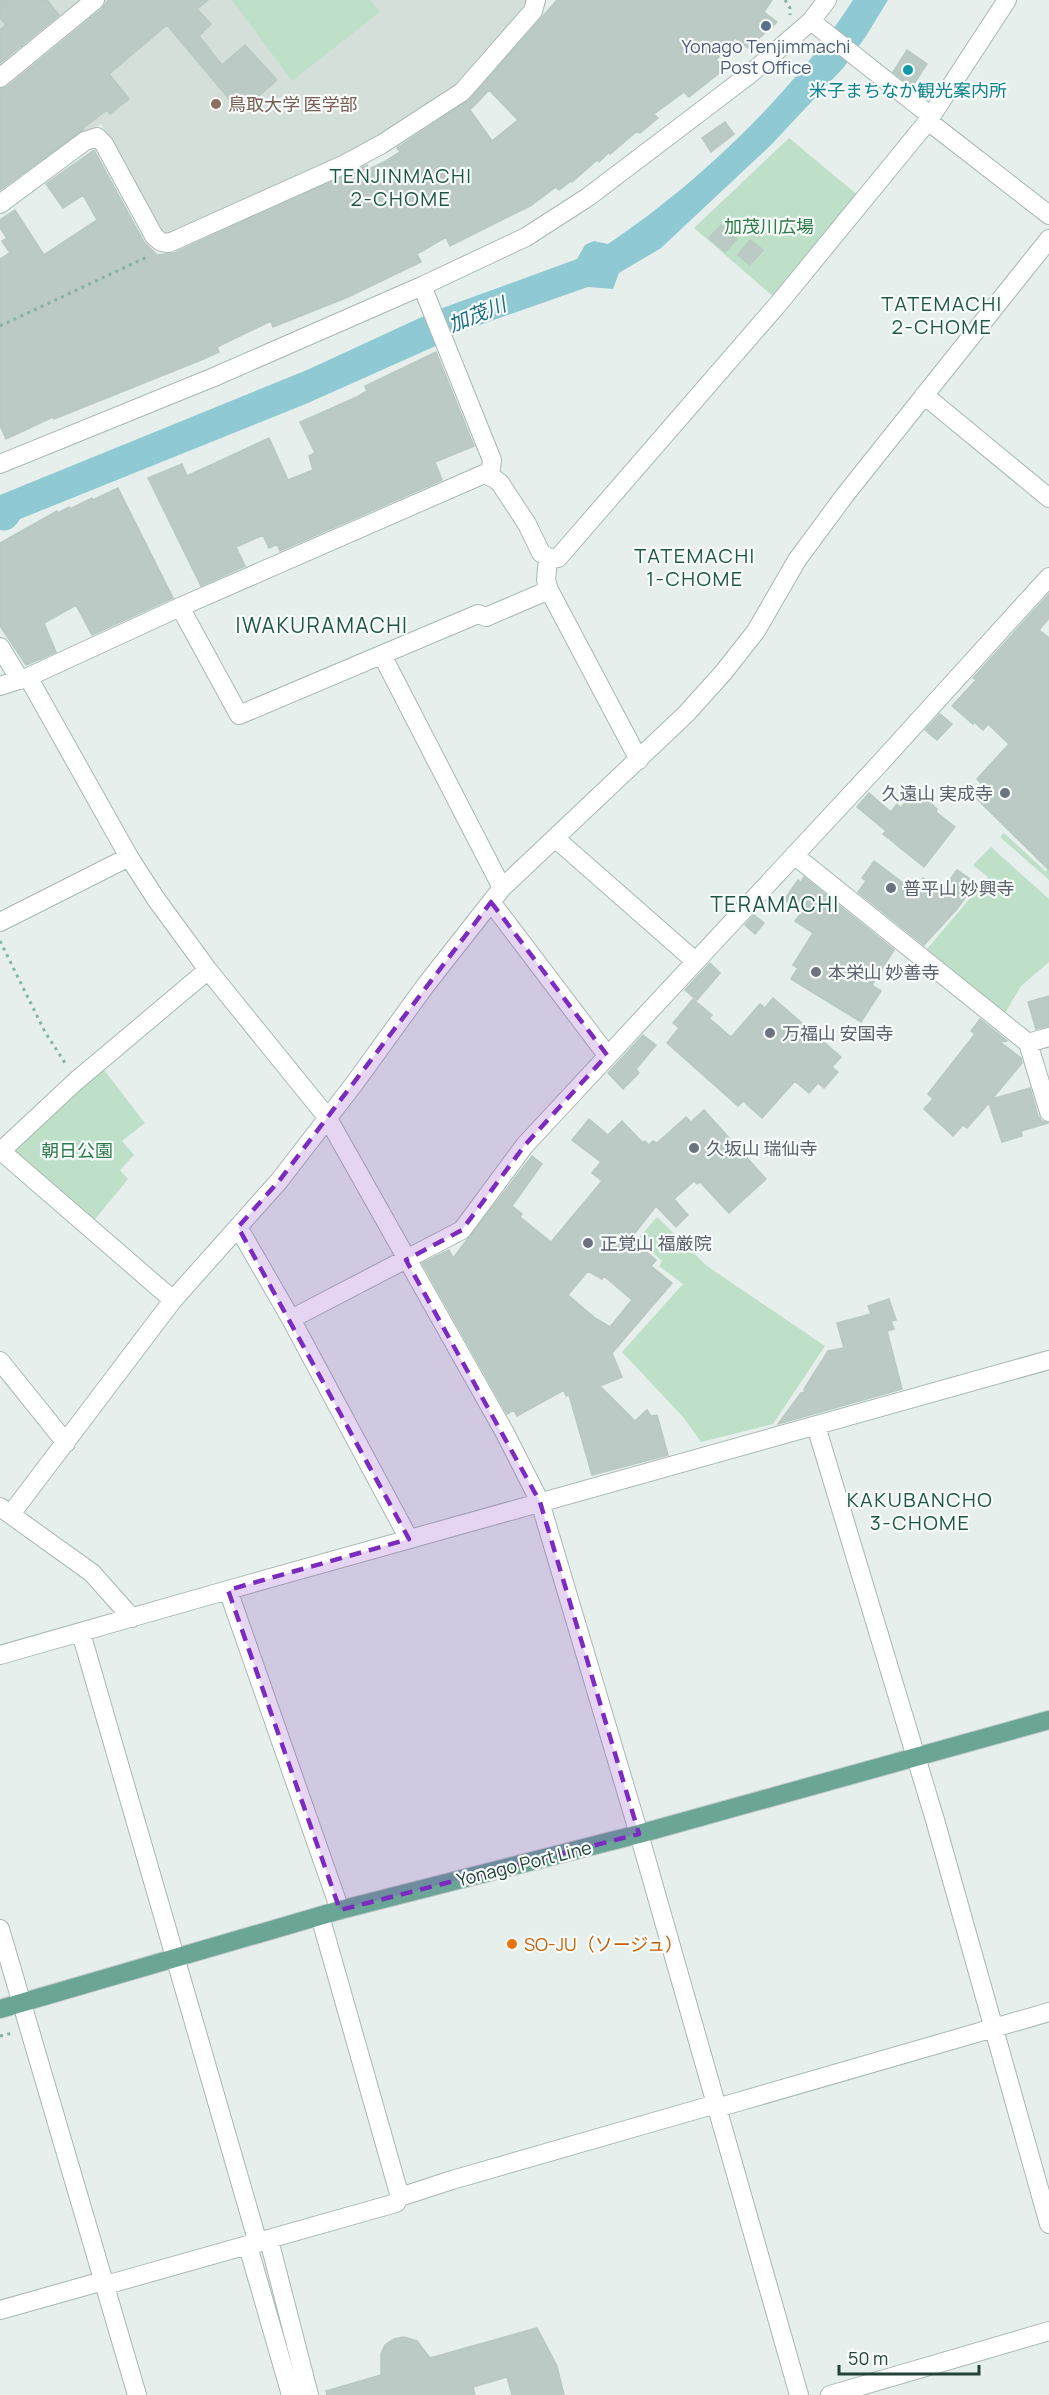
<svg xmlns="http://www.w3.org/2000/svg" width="1049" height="2395" font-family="Manrope,'Noto Sans JP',sans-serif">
	<rect width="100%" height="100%" fill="#e6efeb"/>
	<path fill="#d4dfda" d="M0,0H529V7L455,89L361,149L169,234L156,228L101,124L44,165L12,125L0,133Z"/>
	<path fill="#bfe0c8" d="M232,0H370L380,12L292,81Z
		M789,138L860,197L774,297L694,228Z
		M1004,833L1045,871L1049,868V880L1000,837Z
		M991,847L1049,899V962L1021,986L1004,1015L927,949L988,877L973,865Z
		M101,1066L145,1123L122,1141L134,1155L120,1170L128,1179L92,1223L10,1147Z
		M657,1217L707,1266L825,1346L773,1424L701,1442L683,1417L622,1352L683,1284L659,1266L662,1261L638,1239Z"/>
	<path fill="#8ec9d4" d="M853,0H888L866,36L844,67L770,146L661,248L619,273L613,289L588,287L454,334L449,340L308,403L20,519C15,527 10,532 0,530V495L307,370L437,310L577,259L585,245L594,241L608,244C698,184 795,91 853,0Z"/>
	<path fill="#bbcac4" stroke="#b8c9c2" stroke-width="1.5" fill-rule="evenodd" d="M0,0H47L59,15L0,63V30L6,25L0,18Z
		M108,0H208L197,9L211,24L199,36L222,65L245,45L277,80L240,112L167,25L109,74L129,99L110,114L107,110L83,128L84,129L0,190V89L7,87L102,9Z
		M557,0H772L764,12L777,22L748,48L735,38L716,60L724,67L718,74L689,97L684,92L654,114L658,118L640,133L636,132L610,154L609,152L599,162L597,160L572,182L571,181L559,190L556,187L530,206L450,246L446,237L417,254L421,262L348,297L273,327L271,321L217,347L219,352L201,360L54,419L53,417L6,439L0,425V259L10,253L2,241L7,238L0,228V220L15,210L44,255L97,220L83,195L63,208L46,184L94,150L144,242L157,255L174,253L367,165L369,169L386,161L400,152L397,148L470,99ZM489,90L518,120L492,141L470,110Z
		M907,50L927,64L912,87L893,72Z
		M725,122L734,134L711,152L702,138Z
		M721,225L737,239L725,252L709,238Z
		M750,240L763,250L750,265L738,255Z
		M436,352L474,446L435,462L442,480L280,551L277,544L269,548L263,535L236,547L245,566L201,586L148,478L182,464L187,476L269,438L288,480L313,470L309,456L315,453L300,422L357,397L367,391L365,386Z
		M118,488L173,598L92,635L76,605L44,623L56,652L26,665L0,626V543L57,511L58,513L69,507L70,509L92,498L93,500Z
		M1049,594V618L1039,630L1049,638V870L974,796L983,785L977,779L1009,744L988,724L983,730L974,722L973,724L952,706L976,680L973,678Z
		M940,714L952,724L937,740L925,730Z
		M914,790L924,797L937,809L936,812L955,827L924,867L883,834L886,831L857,807L869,793L891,812L897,804L901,808Z
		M874,861L914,891L923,878L941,892L957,870L976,883L957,909L924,945L858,892L866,881L862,878Z
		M804,877L894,950L872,985L881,991L861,1022L791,979L798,968L793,965L813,933L795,921L802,912L784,900L798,880L801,882Z
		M754,915L764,923L755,934L745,925Z
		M710,963L720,973L697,1000L685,990Z
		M1049,996V1026L1036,1029L1028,1002Z
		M773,998L841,1057L832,1067L838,1072L824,1088L818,1083L809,1093L795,1081L762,1118L743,1101L738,1106L667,1043L679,1028L673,1023L693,999L712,1015L709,1018L731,1037L760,1004L765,1008Z
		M980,1019L1007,1041L1000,1042L1021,1058L1022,1063L992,1099L1030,1088L1038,1116L1042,1121L1048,1123L1021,1131L1022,1136L1002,1142L989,1103L967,1128L963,1125L953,1136L924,1109L933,1099L928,1094L975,1034L971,1031Z
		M643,1035L656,1045L636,1069L639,1073L623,1089L608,1073Z
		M704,1110L766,1179L729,1213L700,1182L697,1184L694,1181L674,1199L688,1215L676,1227L656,1206L631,1238L656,1260L651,1266L672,1283L612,1353L622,1377L600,1386L635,1421L647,1410L651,1416L657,1415L668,1455L592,1475L569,1395L566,1396L564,1390L517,1416L514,1410L507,1414L422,1263L449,1250L453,1258L532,1156L542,1164L512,1206L522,1214L520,1217L551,1242L602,1181L592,1173L601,1162L572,1140L589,1119L608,1135L622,1121L643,1143L645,1141L649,1145L653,1141L657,1143L686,1117L691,1122ZM588,1271L602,1279L604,1276L632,1300L610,1327L595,1318L568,1295Z
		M889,1299L896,1320L891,1321L894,1329L887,1331L902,1389L778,1424L801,1393L805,1392L804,1389L828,1351L844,1348L837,1323L871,1314L868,1306Z
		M537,2328L557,2366L564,2395H512L507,2377L473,2387L475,2395H327L326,2391L381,2375V2354L385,2345L394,2339L404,2337L417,2341L430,2358Z"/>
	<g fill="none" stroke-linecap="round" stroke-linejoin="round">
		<defs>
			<path id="minor" d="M811,21L931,116
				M0,78L95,0
				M928,121L1049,215
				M0,204L85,141L97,137L104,144L154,236L161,242L169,243L345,164L382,144L462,92L533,11L536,0
				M422,286L492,460L490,476
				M924,395L1049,498
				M0,464L214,377L422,286L526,237L588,197L750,74L811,21L827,0
				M548,558L546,580L549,590L639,760
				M180,607L239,715L478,614L486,617L549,590
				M0,647L20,680
				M382,655L502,888
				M28,677L129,857L156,899L208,970L327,1117L505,1433L540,1502L639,1834L799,2395
				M0,686L28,677L180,607L484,474L495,479L500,483L527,524L541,553L551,559L558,558L779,303L928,121L1007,0
				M555,838L695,961
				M794,855L1028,1043L1049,1112
				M491,902L607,1055
				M0,922L129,857
				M1028,1043L1049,1037
				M1,1151L173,1300
				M0,1152L76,1081L208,970
				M238,1227L291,1319L462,1230L525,1145L882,761L1049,577
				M291,1319L409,1539
				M0,1361L66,1443
				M816,1426L935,1820L1049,2224
				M0,1507L92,1573L132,1618
				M11,1514L173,1300L279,1181L354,1084L425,986L502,888L686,714L723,673L756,631L797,560L845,495L1049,239
				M228,1590L340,1910
				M81,1633L258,2243
				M0,1655L228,1590L1049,1360
				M0,1929L137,2395
				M717,2108L1049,2012
				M400,2197L452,2180L716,2104
				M269,2240L309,2395
				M248,2246L291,2395
				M106,2285L396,2203L400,2197L320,1916
				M0,2310L103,2281
				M830,2395L1049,2331"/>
			<path id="major" d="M0,2009L340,1910L639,1834L1049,1720"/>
		</defs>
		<use href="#minor" stroke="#a8b8b2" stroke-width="20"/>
		<use href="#major" stroke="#c2cac8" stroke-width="20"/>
		<path stroke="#86b3a5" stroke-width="3" stroke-dasharray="3 4.5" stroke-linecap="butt" d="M785,0L790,8V15
			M0,326L149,256
			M0,941L45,1032L67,1066
			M0,2036L13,2033"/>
		<use href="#minor" stroke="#fff" stroke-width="18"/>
		<use href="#major" stroke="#6aa596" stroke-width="18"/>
	</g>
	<path fill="#7b2cbf" fill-opacity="0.2" stroke="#7b2cbf" stroke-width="4.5" stroke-dasharray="12 8" stroke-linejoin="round" d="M491,902L607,1055L525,1145L462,1230L406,1260L540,1502L639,1834L340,1910L228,1590L409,1539L238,1227L279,1181Z"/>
	<circle fill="#5c6f8a" stroke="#f7fbf9" stroke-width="2" cx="766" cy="26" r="6"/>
	<circle fill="#0f9aa8" stroke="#f7fbf9" stroke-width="2" cx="908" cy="70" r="6"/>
	<circle fill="#8d6e63" stroke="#f7fbf9" stroke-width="2" cx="216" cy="104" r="6"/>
	<g fill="#6b7280" stroke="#f7fbf9" stroke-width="2">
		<circle cx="1005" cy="793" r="6"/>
		<circle cx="891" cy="888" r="6"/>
		<circle cx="816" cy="972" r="6"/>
		<circle cx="770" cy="1033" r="6"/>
		<circle cx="694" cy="1148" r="6"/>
		<circle cx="588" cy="1243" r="6"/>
	</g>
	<circle fill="#e8710a" stroke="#f7fbf9" stroke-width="2" cx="512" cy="1944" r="6"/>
	<g text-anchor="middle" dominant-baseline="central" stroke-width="4.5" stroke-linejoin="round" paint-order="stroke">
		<g font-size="18" fill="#4e5e75" stroke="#f7fbf9">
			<text x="766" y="46">Yonago Tenjimmachi<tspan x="766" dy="21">Post Office</tspan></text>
		</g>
		<g font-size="18" fill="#0d838f" stroke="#f7fbf9">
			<text x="908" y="90">米子まちなか観光案内所</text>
		</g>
		<g font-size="18" fill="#785e54" stroke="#f7fbf9" text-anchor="start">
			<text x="228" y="104">鳥取大学 医学部</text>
		</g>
		<g font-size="18" fill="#2d7a4b" stroke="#f7fbf9">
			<text x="769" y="226">加茂川広場</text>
			<text x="77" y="1150">朝日公園</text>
		</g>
		<g font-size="18" fill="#5b616d" stroke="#f7fbf9" text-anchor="start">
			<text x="993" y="793" text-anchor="end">久遠山 実成寺</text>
			<text x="903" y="888">普平山 妙興寺</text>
			<text x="828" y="972">本栄山 妙善寺</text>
			<text x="782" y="1033">万福山 安国寺</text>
			<text x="706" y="1148">久坂山 瑞仙寺</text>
			<text x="600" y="1243">正覚山 福厳院</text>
		</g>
		<g font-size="18" fill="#24423a" stroke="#f7fbf9">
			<text transform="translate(524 1863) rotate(-14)">Yonago Port Line</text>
		</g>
		<g font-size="18" fill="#c56008" stroke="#f7fbf9" text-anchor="start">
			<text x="524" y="1944">SO-JU（ソージュ）</text>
		</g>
		<g font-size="20" letter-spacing="1.5" fill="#1f5548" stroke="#f7fbf9">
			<text x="401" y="175">TENJINMACHI<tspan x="401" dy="23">2-CHOME</tspan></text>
			<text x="942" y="303">TATEMACHI<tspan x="942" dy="23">2-CHOME</tspan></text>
			<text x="695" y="555">TATEMACHI<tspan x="695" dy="23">1-CHOME</tspan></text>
			<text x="920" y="1499">KAKUBANCHO<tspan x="920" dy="23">3-CHOME</tspan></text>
		</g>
		<g font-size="20" font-style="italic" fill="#1c6f80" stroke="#f7fbf9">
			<text transform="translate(477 314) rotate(-22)">加茂川</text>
		</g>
		<g font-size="21" letter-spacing="1.5" fill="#1f5548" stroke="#f7fbf9">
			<text x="322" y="625">IWAKURAMACHI</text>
			<text x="775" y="904">TERAMACHI</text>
		</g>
	</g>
	<path d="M839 2365v9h140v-9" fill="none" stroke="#24423a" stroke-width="3"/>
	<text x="848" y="2365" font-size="18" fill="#24423a" stroke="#f7fbf9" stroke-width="4.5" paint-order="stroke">50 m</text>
</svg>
